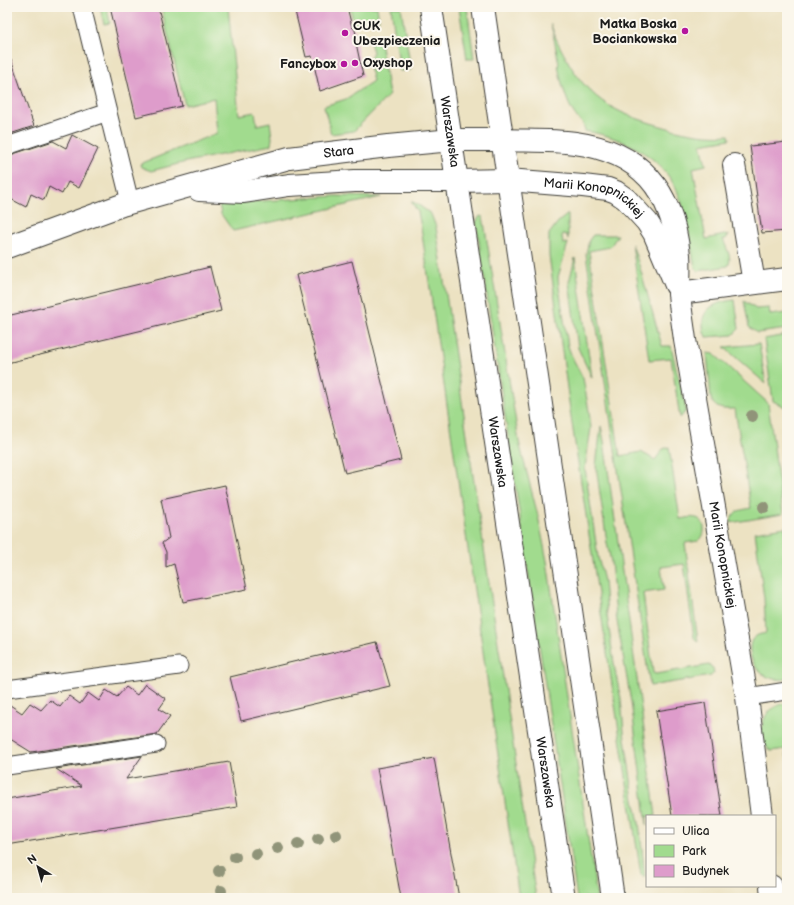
<svg xmlns="http://www.w3.org/2000/svg" width="794" height="905" font-family="'Balsamiq Sans',sans-serif">
	<rect width="100%" height="100%" fill="#fbf7ec"/>
	<filter id="ink" filterUnits="userSpaceOnUse"><feTurbulence type="fractalNoise" baseFrequency=".025" numOctaves="2"/><feDisplacementMap in="SourceGraphic" scale="8" xChannelSelector="R" yChannelSelector="G"/><feConvolveMatrix kernelMatrix="1 2 1 2 8 2 1 2 1" color-interpolation-filters="sRGB"/></filter>
	<filter id="wash" filterUnits="userSpaceOnUse"><feTurbulence type="fractalNoise" baseFrequency=".012" numOctaves="4" result="noise"/><feDisplacementMap in="SourceGraphic" scale="16" xChannelSelector="R" yChannelSelector="G"/><feGaussianBlur stdDeviation="0.9" result="paint"/><feColorMatrix in="noise" values="0 0 0 0 0 0 0 0 0 0 0 0 0 0 0 0 0 1.4 0 .05"/><feComposite in="paint" operator="in"/></filter>
	<g filter="url(#wash)">
		<rect width="100%" height="100%" fill="#ece2c2"/>
		<path fill="#a1db8e" stroke="#5e7c55" d="M100,7H107L110,23L104,24Z
			M161,7H228L239,115L255,112L257,125L270,122L272,138L271,145L186,162L151,171L141,167L140,164L217,133L214,98L185,105Z
			M350,7H377L379,20L354,25Z
			M391,7H401L411,70L400,71Z
			M459,7H467L474,59H467Z
			M551,24C554,36 560,47 566,58C591,104 621,115 668,128C688,133 709,137 729,135L730,139L701,144L706,165L693,168L706,239L729,234L726,239H723C726,248 733,258 728,266L698,271L695,268C690,243 688,216 678,193C662,155 622,137 585,131L583,123C568,113 561,82 558,65L559,64Z
			M380,40L389,95L354,131L331,134L324,106L346,99L373,81L368,62L373,52L370,42Z
			M336,196L381,197L233,231L221,214L219,204Z
			M411,201L420,206L431,214L436,227L536,898H519L421,227L418,212Z
			M568,214V240L567,235L563,234L562,236L563,244L568,243L558,277L559,287L568,346L572,357L583,378L589,411L591,428L585,468L598,557L604,581L607,615L615,670L621,699L624,732L634,800L639,822L645,877L641,875L571,417L549,255V234L558,222Z
			M480,216L483,217L484,222L519,442L538,516L547,561L597,898H577L476,222Z
			M593,235H618L610,247L589,251L620,456L641,452L655,460L663,449L669,447L680,519C686,518 693,516 699,519C706,523 706,537 698,541C694,542 689,542 685,543L698,642L694,638L684,564L661,567L664,590L643,593L653,673L656,674L709,665L713,668L714,673L711,676L650,686L586,254L589,240Z
			M632,244L640,268L662,346H671L685,404L686,411L680,418L671,358L649,360Z
			M575,258L592,378L578,348L569,282Z
			M735,300L739,329L733,335L707,337C704,334 703,330 703,325C701,307 720,301 735,300Z
			M744,301L756,309L769,308L770,315L787,313V329L757,333L749,327Z
			M787,335V408L773,401L764,339Z
			M759,344L766,384L724,347Z
			M707,353L714,354L768,403L783,514L730,523C734,509 739,511 751,508L735,409C725,409 716,411 711,399Z
			M601,426L604,441L656,816H647V825L631,702L616,615L611,562L607,543L596,466Z
			M785,527L787,538V679C768,682 752,671 750,651C750,646 750,640 755,637C758,634 763,634 766,633L764,598L755,532Z
			M787,703V757L786,749L771,751C764,746 763,742 762,734C760,718 771,705 787,703Z"/>
		<g id="blocks">
			<path fill="#de9ccb" d="M110,7H158L182,106L136,117Z
				M294,7H347L352,27L355,30L357,39L356,43L363,76L320,91L312,56L306,57Z
				M11,59L34,126L7,135V60Z
				M72,135L98,149L79,188L68,182L62,194L49,187L44,200L31,194L26,207L7,197V156L53,141L66,148Z
				M787,142V231L762,233L750,146Z
				M352,261L401,460L345,473L296,275Z
				M210,267L221,311L7,363V316Z
				M225,485L247,589L183,602L174,564L166,567V552L162,543L169,538L161,499Z
				M377,642L390,686L241,721L230,677Z
				M145,684L166,699L159,709L170,716L157,734L31,752L7,737V703L22,713L30,703L41,710L50,700L60,707L69,696L80,704L88,693L99,701L106,690L117,697L126,687L137,695Z
				M705,703L722,816H672L656,711Z
				M142,756L126,779L229,762L237,807L7,845V799L82,786L56,769Z
				M434,758L459,898H401L377,768Z"/>
		</g>
	</g>
	<g filter="url(#ink)">
		<use href="#blocks" fill-opacity="0" stroke="#3b3a35" stroke-width="1"/>
		<g fill="none" stroke-linecap="round" stroke-linejoin="round">
			<defs>
				<path id="lane" d="M82,7L130,202
					M7,146L108,112
					M7,689L179,666
					M747,697L787,691
					M7,766L156,744"/>
				<g id="street">
					<path id="s1" d="M502,140C526,141 551,140 575,143C641,152 672,190 679,255C680,267 679,279 679,292C680,308 683,324 685,340L747,697L762,816"/>
					<path d="M734,165L754,283"/>
					<path id="s2" d="M508,180L583,186L608,189L616,192L626,199L647,222L654,233L676,285"/>
					<path d="M199,190L244,192L289,185L355,181H457"/>
					<path id="s3" d="M7,247L122,205L289,158L388,146L452,140"/>
					<path d="M679,293L787,279"/>
					<path d="M771,886L772,898"/>
				</g>
				<g id="secondary">
					<path id="s4" d="M431,7L564,898"/>
					<path d="M483,7L613,898"/>
					<path d="M452,140H502"/>
					<path d="M457,181L508,180"/>
				</g>
			</defs>
			<use href="#lane" stroke="#3b3a35" stroke-width="19"/>
			<use href="#street" stroke="#3b3a35" stroke-width="24"/>
			<use href="#secondary" stroke="#3b3a35" stroke-width="24"/>
			<use href="#lane" stroke="#fff" stroke-width="17"/>
			<use href="#street" stroke="#fff" stroke-width="22"/>
			<use href="#secondary" stroke="#fff" stroke-width="22"/>
		</g>
		<g fill="#909479">
			<circle cx="752" cy="416" r="6"/>
			<circle cx="764" cy="507" r="6"/>
			<circle cx="336" cy="835" r="6"/>
			<circle cx="318" cy="839" r="6"/>
			<circle cx="298" cy="844" r="6"/>
			<circle cx="278" cy="848" r="6"/>
			<circle cx="256" cy="854" r="6"/>
			<circle cx="235" cy="857" r="6"/>
			<circle cx="219" cy="871" r="6"/>
			<circle cx="221" cy="891" r="6"/>
		</g>
	</g>
	<g fill="#b5179e" stroke="#fbf7ec" stroke-width="1.5">
		<circle cx="685" cy="31" r="4"/>
		<circle cx="345" cy="33" r="4"/>
		<circle cx="355" cy="63" r="4"/>
		<circle cx="344" cy="64" r="4"/>
	</g>
	<g text-anchor="middle" dominant-baseline="central" stroke-width="4" stroke-linejoin="round" paint-order="stroke">
		<g font-size="13" font-weight="bold" fill="#1c1c1c" stroke="#fbf7ec" text-anchor="end">
			<text x="677" y="24">Matka Boska<tspan x="677" dy="15">Bociankowska</tspan></text>
			<text x="353" y="26" text-anchor="start">CUK<tspan x="353" dy="15">Ubezpieczenia</tspan></text>
			<text x="363" y="63" text-anchor="start">Oxyshop</text>
			<text x="336" y="64">Fancybox</text>
		</g>
		<g font-size="13" fill="#1c1c1c" stroke="#fbf7ec">
			<text stroke="none"><textPath href="#s4" startOffset="126">Warszawska</textPath></text>
			<text stroke="none"><textPath href="#s3" startOffset="346">Stara</textPath></text>
			<text stroke="none"><textPath href="#s2" startOffset="90">Marii Konopnickiej</textPath></text>
			<text stroke="none"><textPath href="#s4" startOffset="450">Warszawska</textPath></text>
			<text stroke="none"><textPath href="#s1" startOffset="544">Marii Konopnickiej</textPath></text>
			<text stroke="none"><textPath href="#s4" startOffset="774">Warszawska</textPath></text>
		</g>
	</g>
	<rect width="794" height="905" fill="none" stroke="#fbf7ec" stroke-width="24"/>
	<rect x="646" y="815" width="130" height="72" fill="#fbf7ec" stroke="#a29f99"/>
	<rect x="654" y="828" width="20" height="6" fill="#ffffff" stroke="#a29f99"/>
	<text x="682" y="835" font-size="12" fill="#1c1c1c">Ulica</text>
	<rect x="654" y="845" width="20" height="12" fill="#a1db8e" stroke="#a29f99"/>
	<text x="682" y="855" font-size="12" fill="#1c1c1c">Park</text>
	<rect x="654" y="865" width="20" height="12" fill="#de9ccb" stroke="#a29f99"/>
	<text x="682" y="875" font-size="12" fill="#1c1c1c">Budynek</text>
	<g transform="translate(38 867) rotate(323)" stroke="#fbf7ec" stroke-width="3" paint-order="stroke">
	<path d="M0-3L7 15L0 10L-7 15Z" fill="#1c1c1c"/>
	<text y="-6" font-size="11" font-weight="bold" text-anchor="middle" fill="#1c1c1c">N</text>
	</g>
</svg>
